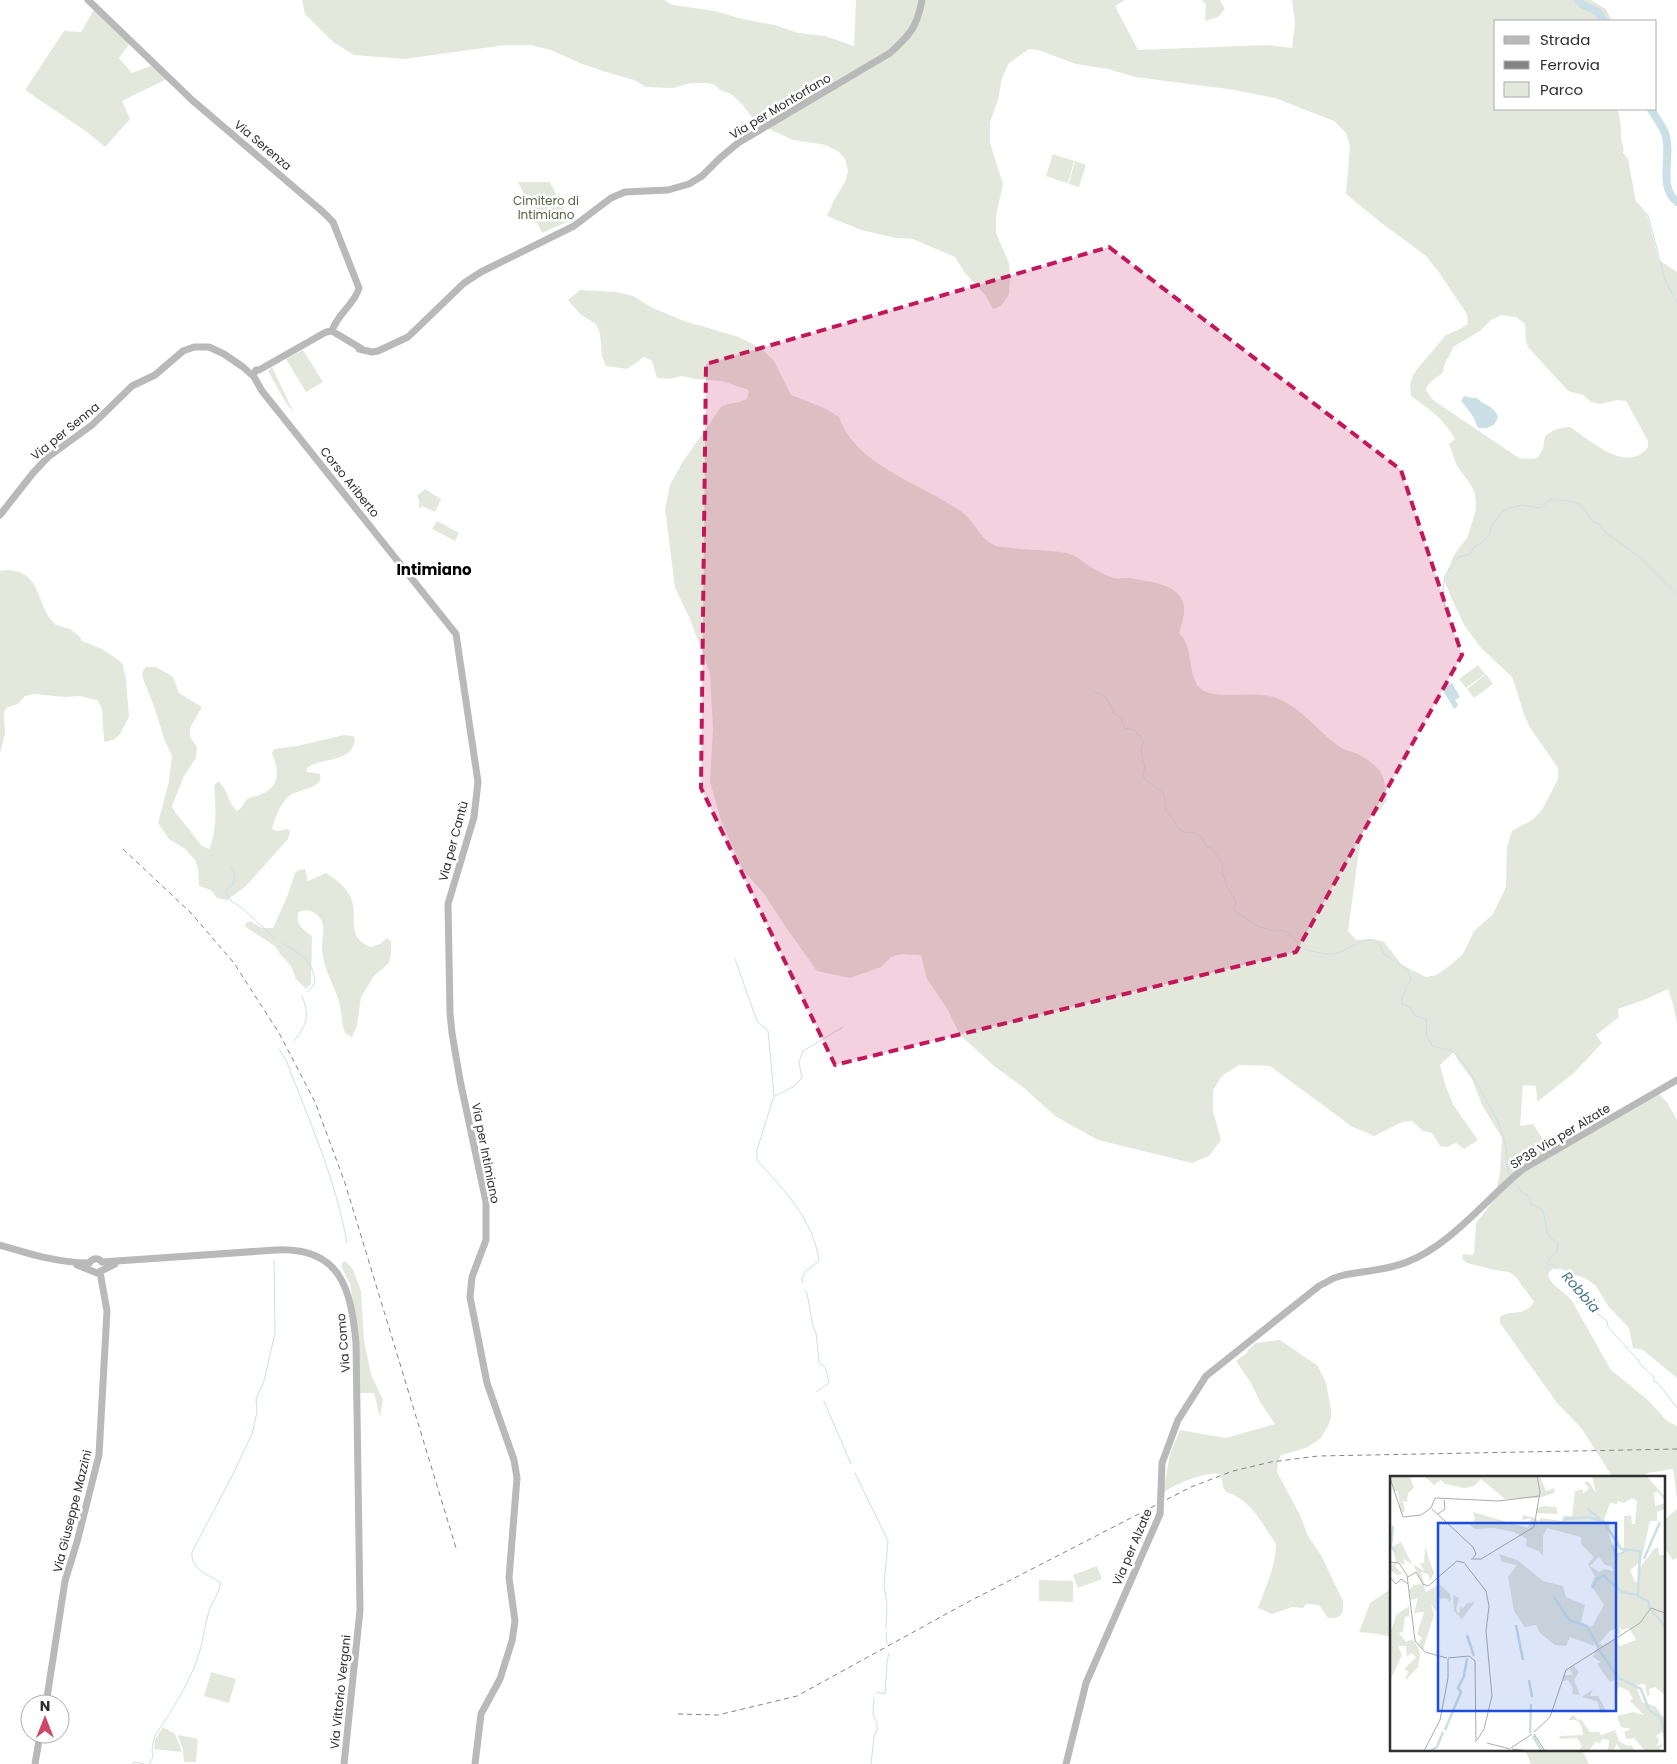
<svg xmlns="http://www.w3.org/2000/svg" width="1677" height="1764" font-family="Poppins,sans-serif">
	<rect width="100%" height="100%" fill="#fff"/>
	<path fill="#e4e8dc" fill-rule="evenodd" d="M302,0H664L673,5L715,11L742,19L775,25L798,33L825,36L854,46L856,0H1125L1115,6L1138,50L1267,45L1292,48L1295,22L1292,0H1591L1606,9L1612,21H1496V109H1617C1621,119 1621,126 1621,137C1621,143 1625,147 1623,153L1628,159L1636,202L1647,215L1659,260L1677,272V1024L1673,1004L1668,989L1644,1000L1618,1009L1619,1017L1596,1035L1602,1043L1574,1073L1537,1102L1536,1086L1523,1085L1520,1126L1533,1124L1551,1152L1655,1090L1667,1102L1677,1120V1378L1643,1350L1633,1348L1629,1328L1608,1306L1596,1286L1585,1278L1569,1273L1563,1268H1555L1551,1270L1548,1275C1551,1286 1565,1291 1572,1301L1611,1370L1648,1400L1667,1421L1677,1426V1499L1673,1469L1648,1473L1639,1478H1613L1582,1429L1557,1403L1500,1323V1317C1511,1308 1522,1319 1534,1302L1516,1277L1509,1272L1495,1270L1467,1263L1462,1259L1463,1254L1473,1255L1474,1253L1476,1223L1494,1200L1500,1173L1502,1138L1482,1105L1472,1079L1457,1059L1454,1052L1440,1065L1446,1087L1454,1106L1478,1140L1464,1149L1456,1143L1447,1147L1440,1146L1432,1133L1423,1131L1412,1121L1402,1122L1374,1136L1351,1126L1270,1066L1239,1065L1222,1076L1213,1090V1111L1221,1140L1209,1156L1192,1163L1098,1140L1055,1116L1024,1088L994,1066L960,1035L948,1010L927,979L921,955L902,954L891,957L881,967L850,978L817,971L783,923L765,895L743,870L721,820L710,782L713,729L710,673L690,619L675,588L665,509L670,485L682,463L721,407C730,402 738,404 747,399L749,390L722,381L695,379L682,376L670,379L657,378L652,361L644,357L627,369L606,366L602,356L600,333L596,324L580,314L568,300L580,290L617,292L633,296L653,308L684,321L736,336L749,342L764,351L774,361L791,395L824,408L839,417C856,467 924,484 963,513C975,522 980,539 994,545C997,547 1002,547 1005,547C1025,551 1046,549 1066,553C1075,555 1081,560 1089,566C1095,570 1106,575 1113,578C1117,579 1123,578 1128,578C1146,581 1182,583 1184,607C1185,615 1181,626 1179,633C1196,649 1185,680 1204,691C1219,699 1253,691 1273,697C1301,706 1317,731 1340,747C1345,751 1352,751 1358,754C1365,758 1374,764 1379,770C1385,777 1386,791 1387,800L1379,811L1369,818L1365,824L1359,851L1348,931L1356,940L1372,939L1384,942L1402,965L1426,977L1436,975L1448,967L1463,954L1474,931L1493,914L1506,887L1507,847L1512,831L1532,820L1542,810L1558,779V768L1529,726L1524,714L1512,677L1481,648L1464,625L1450,595L1444,579L1454,555L1467,538L1476,510L1475,494L1471,485L1457,466L1449,444L1455,439C1444,419 1429,409 1411,396L1410,385L1413,375L1418,368L1446,335L1460,329L1468,324L1467,314L1438,271L1426,256L1380,222L1346,194L1350,146L1346,133L1334,121L1275,98L1235,90L1135,77L1108,69L1076,64L1038,50L1029,49L1009,63L1002,78L998,100L990,122V143L1003,184L996,216V233L1009,263L1010,279L1009,294L1001,306L993,309L985,295L964,272L955,257L913,239L896,238L861,230L827,216L833,202L846,180L848,171L845,159L839,152L826,145L793,140L756,123L742,104L731,94L720,90L715,85L708,83H691L673,88L646,87L634,80L606,72L582,64L551,50L531,45H506L404,59L354,55L333,42L305,14ZM1501,315L1516,317L1525,324L1526,341L1528,347L1568,391L1583,395L1591,402L1599,404L1618,400L1626,401L1648,441V447C1627,475 1590,440 1570,427C1561,427 1552,430 1545,436L1543,449L1537,458L1530,459L1519,458L1433,400L1426,390C1429,379 1438,379 1443,372C1444,362 1450,356 1453,347L1480,331L1491,320Z
		M1201,0H1220L1225,9L1218,17L1205,21L1206,4Z
		M95,8L130,43L119,58L132,73L153,65L167,79L122,101L130,119L105,147L87,132L25,90L64,31L81,32Z
		M1053,154L1074,161L1068,183L1057,180L1060,171L1057,180L1046,176Z
		M1075,161L1086,165L1079,187L1069,184Z
		M518,182H550L569,221L542,233Z
		M303,350L323,382L306,392L286,359Z
		M272,367L294,413L286,403L268,371Z
		M425,489L441,499L435,512L422,506L419,509V500L417,496Z
		M437,521L459,533L455,541L432,529Z
		M5,570C44,570 34,605 56,625L70,629L79,636L82,641L102,649L120,661L123,665L126,679L129,717L120,734L115,739L105,742L104,740L102,709L97,700L79,696L65,697L34,694L25,696L18,704L6,708L4,712L5,734L0,754V571Z
		M1478,665L1485,674L1466,688L1459,679Z
		M146,667H156L170,675L173,677L179,693L202,707L190,728V737L197,747L196,758L184,776L172,806L175,812L202,846L209,849C217,834 216,803 214,786L218,781C228,789 228,803 237,811L241,808L247,799C252,797 257,796 262,794C282,785 278,769 272,753L274,749L297,746L344,735L353,736L355,739C353,763 322,757 307,768V772L320,774C324,790 298,788 288,797C280,804 275,818 272,829L277,831L288,829L290,832L288,839L246,886L227,900L217,898L211,890L199,886L198,868L195,860L185,849L169,839L158,823L169,781L172,756L165,741L153,704L144,681L142,674L144,669Z
		M1486,674L1493,684L1474,698L1467,689Z
		M305,869L308,881L326,873C335,879 343,884 349,894C361,914 343,937 371,947L380,944L387,938L391,942V953L389,963L374,976L361,997L357,1026L352,1037L345,1033C341,1023 342,1012 339,1002C334,985 323,968 322,950C321,940 326,929 321,920C317,912 305,907 298,913C296,924 303,930 312,936L311,984L306,989L296,979L291,966L280,954L275,946L247,928L245,926L246,923L250,921L262,928H273L287,897L295,873L298,870Z
		M345,1261L353,1269L361,1291L364,1340L371,1374L383,1400L380,1417L374,1393H360L356,1317L350,1284L342,1268V1263Z
		M1280,1340L1318,1366L1326,1383L1331,1409V1418L1328,1426L1320,1439L1306,1448L1281,1455L1278,1461L1277,1472L1300,1515L1308,1536L1321,1555L1343,1601V1610L1341,1615L1336,1618H1328L1319,1605L1306,1604L1303,1608L1292,1607L1272,1614L1258,1608C1265,1588 1276,1566 1276,1544C1262,1524 1251,1499 1226,1492L1223,1487L1221,1474C1206,1471 1175,1484 1163,1493L1170,1454L1180,1430L1226,1438L1275,1424L1260,1402L1251,1383L1236,1361L1248,1352L1247,1351L1256,1343Z
		M1677,1509V1558L1673,1560L1663,1546V1521Z
		M1097,1566L1102,1579L1078,1588L1073,1575Z
		M1039,1580L1073,1581V1602L1039,1601Z
		M1391,1589V1637L1378,1634L1359,1632L1370,1603Z
		M211,1672L236,1679L229,1703L204,1696Z
		M163,1727L175,1734L182,1752L154,1749L155,1740Z
		M178,1735L198,1739L196,1762H184L183,1750Z
		M1525,1750H1582L1589,1764H1531Z"/>
	<path fill="#cbe0e6" d="M1464,396L1471,398H1477C1484,406 1494,405 1498,417L1494,425L1486,428H1478C1476,424 1475,419 1472,415C1470,412 1464,404 1461,401Z
		M1452,683L1460,697L1455,700L1458,704L1457,707L1454,709L1441,687Z"/>
	<g fill="none" stroke-linecap="round" stroke-linejoin="round">
		<path stroke="#cbe0e6" stroke-width="1" d="M1637,203L1648,215L1665,279L1677,304
			M1445,609L1443,590L1445,575L1459,557L1470,554L1474,547L1483,542L1489,535L1492,525L1504,510L1521,505L1541,508L1551,499L1575,502L1581,505L1592,521L1599,524L1606,533L1640,557L1677,595
			M1095,692L1106,697L1114,713C1121,717 1123,720 1124,728L1135,730L1137,734L1141,736V739L1144,741L1141,748L1142,757L1145,765L1143,774L1144,778L1164,794L1166,811C1168,813 1171,815 1172,817C1175,820 1175,825 1178,828C1188,838 1198,825 1207,847H1210L1223,863L1222,872L1227,887L1236,901L1234,910C1244,917 1256,927 1267,929C1273,931 1281,929 1286,932C1293,936 1297,944 1303,948C1311,952 1322,953 1330,954C1349,955 1374,921 1384,954C1390,957 1390,958 1394,961C1403,967 1408,967 1411,979C1407,986 1401,997 1402,1004L1410,1007L1414,1015L1426,1019L1427,1037L1433,1047C1439,1048 1446,1048 1452,1051C1464,1058 1496,1115 1501,1130C1507,1144 1507,1160 1509,1175
			M231,868L235,874L233,884L226,890V893L231,901L242,908L276,939
			M282,943C301,954 313,959 315,983L308,992
			M735,959L757,1021L768,1031L771,1062L774,1096L757,1150V1160C783,1189 814,1220 819,1261L806,1271L802,1278L803,1283
			M294,1041C307,1025 310,1016 302,996
			M279,1049L286,1060C309,1120 336,1180 347,1243
			M775,1096L793,1087L802,1078L799,1062L803,1051L843,1027
			M1514,1182L1521,1192L1530,1197V1203L1543,1210C1545,1219 1546,1227 1548,1235L1558,1244L1557,1251L1547,1262L1548,1265H1554L1556,1269H1564L1572,1282L1578,1287L1599,1315L1607,1321L1608,1327L1638,1360L1641,1365L1654,1377V1382L1658,1383L1677,1408
			M804,1289L807,1293L813,1327L816,1333L819,1362L826,1369L829,1383L816,1392
			M824,1401L851,1464
			M855,1473L888,1541L884,1585L887,1605L886,1628
			M886,1632L887,1644
			M875,1694L877,1692L885,1694L887,1662L889,1653
			M132,1764L135,1762L144,1764
			M149,1764L153,1757C151,1750 153,1741 156,1734C171,1712 188,1685 197,1660C203,1644 204,1627 209,1611C212,1601 221,1592 220,1582C208,1575 190,1569 192,1552L232,1476L252,1434L257,1412L256,1399L264,1381L275,1333L274,1260
			M871,1764L874,1737L877,1729V1723L873,1714L874,1698"/>
		<path stroke="#cbe0e6" stroke-width="8" d="M1578,0L1583,5L1598,12L1604,21
			M1651,109C1655,117 1662,125 1665,133C1673,154 1657,187 1677,202"/>
		<path stroke="#b9b9b9" stroke-width="7" d="M88,0L192,100L323,212L333,222L359,288C355,304 337,314 332,331
			M359,349L372,352L378,351L408,337L464,283L481,272L574,226L611,198L625,192L668,190L689,184L702,176L720,158L738,143L890,53C910,35 917,27 922,0
			M362,349L332,331L326,332L259,370H256L253,375L262,391L456,634L478,782L474,817L448,904L450,1013L452,1033L460,1080L486,1202V1240L472,1277L470,1297L487,1383L514,1460L517,1478L509,1578L515,1621L512,1641L500,1679L481,1714L475,1764
			M0,515L33,473L48,457L92,425L132,386L155,375L183,351L194,347H209L224,354L243,367L253,376
			M0,1245C30,1254 58,1263 89,1263
			M102,1262L276,1250C341,1247 351,1289 356,1343L360,1610L344,1764
			M89,1263C93,1258 98,1257 102,1262
			M77,1265L97,1273L115,1264
			M1161,1491L1162,1463L1178,1420L1206,1376L1319,1286L1334,1278L1344,1275C1364,1271 1388,1270 1407,1262C1451,1245 1486,1199 1523,1169L1677,1080
			M46,1704L65,1581L77,1542L99,1455L107,1311L100,1272
			M35,1764L40,1734
			M1066,1764L1086,1683L1160,1514"/>
		<path stroke="#848484" stroke-width="1" stroke-dasharray="5 4" stroke-linecap="butt" d="M123,849L191,913L234,963L279,1033L315,1102L345,1183L456,1548
			M678,1714L718,1715L797,1696L968,1602L1191,1487L1233,1471L1271,1462L1318,1456L1677,1449"/>
		<path stroke="#b9b9b9" stroke-width="7" d="M1160,1514L1161,1491"/>
	</g>
	<path fill="#c2185b" fill-opacity="0.2" stroke="#c2185b" stroke-width="4" stroke-dasharray="10 6" stroke-linejoin="round" d="M1109,247L1401,470L1462,655L1296,952L835,1065L701,788L706,364Z"/>
	<g text-anchor="middle" dominant-baseline="central" stroke-width="5" stroke-linejoin="round" paint-order="stroke">
		<g font-size="12" fill="#2f2f2f" stroke="#fff">
			<text transform="translate(780 106) rotate(-31)">Via per Montorfano</text>
			<text transform="translate(263 145) rotate(40)">Via Serenza</text>
			<text transform="translate(65 431) rotate(-39)">Via per Senna</text>
			<text transform="translate(350 482) rotate(51)">Corso Ariberto</text>
			<text transform="translate(453 841) rotate(-75)">Via per Cantù</text>
			<text transform="translate(1560 1136) rotate(-31)">SP38 Via per Alzate</text>
			<text transform="translate(486 1153) rotate(79)">Via per Intimiano</text>
			<text transform="translate(343 1343) rotate(-95)">Via Como</text>
			<text transform="translate(72 1511) rotate(-76)">Via Giuseppe Mazzini</text>
			<text transform="translate(1132 1547) rotate(-67)">Via per Alzate</text>
			<text transform="translate(340 1692) rotate(-84)">Via Vittorio Vergani</text>
		</g>
		<g font-size="12" fill="#586542" stroke="#fff">
			<text x="546" y="200">Cimitero di<tspan x="546" dy="14">Intimiano</tspan></text>
		</g>
		<g font-size="14" font-style="italic" fill="#477987" stroke="#fff">
			<text transform="translate(1581 1292) rotate(49)">Robbia</text>
		</g>
		<g font-size="15" font-weight="bold" fill="#000" stroke="#fff">
			<text x="434" y="569">Intimiano</text>
		</g>
	</g>
	<g transform="translate(1390 1476)">
		<rect width="275" height="275" fill="#fff"/>
		<path d="M0,0H20L24,12L18,17L17,26L13,25L15,35L11,38L8,15H3ZM34,0H150L156,15L165,12L164,17L149,22L115,23L91,3L84,10L74,12L55,8L51,4L44,9ZM202,0H257L275,21V25L268,16L264,17L265,30L275,27V33L267,36V45H260L251,85L240,94L245,106L248,105V94L264,73L268,71L269,79H275V219L265,211L259,213L260,219L257,220L255,208L246,209L252,226L265,230L275,243V254L266,260L269,264L267,270L273,268L269,275H255L244,262L236,263L234,256L241,253L231,251L227,240L243,236L254,239L240,225L243,222L238,215L230,211L226,213V204L220,206L207,188L211,186L203,181L208,169L203,160L204,170L180,161L176,170L165,169L150,157L146,149L135,151L124,135L118,101L127,89L112,86L109,78L127,84L153,105L173,110L176,121L195,129L191,146L199,151L203,149L214,129L201,109L205,100L198,88L204,81L191,68V61L157,52L153,60V80L149,75L136,70L137,63L124,56L104,52L85,53L80,49L85,44L83,36L138,52L141,42L132,44L133,39L145,42L149,45L151,42L172,45L173,40H182L185,15L193,13V18L199,12L194,6H199L206,17ZM242,22L247,25L245,48H242L241,39L234,40V74L229,78L224,75L218,54L220,50L214,44L220,27L227,28L228,25L234,27ZM209,81L215,89L221,90L223,95L214,93L209,96L200,90ZM229,151L232,154L239,152L246,164L230,170L224,163L213,170L209,167L220,155L225,153L227,159L231,157ZM153,30L166,31L168,38L146,37V33ZM11,66L22,88L13,83L15,89L7,86L5,90L12,98L7,99L0,94V87L3,89L6,85L2,71ZM35,71L44,97L40,105L38,98L31,96L36,116L49,108L60,118L61,124L59,126L57,122L48,123L46,136L41,128L44,139L33,174L28,168L32,162L27,158L34,136L24,137L28,122L21,124L19,114L24,109L33,108L23,88L34,95L30,87H34ZM63,119L69,122L66,133L69,138L71,130L73,133L77,127L85,126L72,143L64,135ZM19,130V140L15,141L13,156L9,157L16,166L22,163L28,171L30,179L28,191L15,205L18,195L14,193L26,181L21,177L17,181L16,170H8L12,179L0,205L1,155L6,139ZM184,190L189,196L184,204L190,219L182,218L183,212L178,204L173,205V199H183L179,192ZM203,213L200,220H208L217,236L211,237L207,225L192,221ZM183,239L189,245L190,242L200,256H209L211,259L225,254L229,265L237,270L242,269L244,275H231L227,268L223,275H218L219,264L212,263L210,267L205,266L199,275H189L192,270L187,262L171,263L169,260L193,259L191,249L186,244H178Z" fill="#e4e8dc" fill-rule="evenodd"/>
		<path fill="none" stroke="#cbe0e6" stroke-width="2.5" d="M197,32L213,46M174,43L199,41L214,46L231,73L250,75L248,120L258,125L260,133M3,50L1,70L6,77M222,69L226,80L237,74M254,83L270,46M202,112L208,102L214,100L232,116L248,119M164,121L179,144L197,150L208,171M261,134L275,150M126,149L133,184M77,159L84,180M209,174L228,201M229,202L251,213L259,234L271,242L275,263M139,204L142,221M55,254L71,216L68,212L74,200L77,182M140,257L141,228M143,260L152,275M40,275L47,271L53,256"/>
		<path fill="none" stroke="#acacac" stroke-width="1" d="M0,2L13,41L31,39L41,32M41,32L45,22L109,25L149,20M42,33L83,71L86,78L83,82M48,38L55,33L54,24M81,83H91L144,51L150,16L147,0M0,86L9,87L17,99L25,165L35,176L57,182M75,88L96,115L99,130L96,155L102,220L94,253L87,264M0,101L6,108L11,103L18,108M18,101L26,96L33,108L38,110L67,85L75,87M58,182L79,180L85,185L86,266M144,256L160,241L176,194L250,147L261,132L275,137M144,258L155,275M97,267L120,273M121,272L142,258M122,273L140,275M34,275L50,244L58,202V183"/>
		<path fill="#1d4ed8" fill-opacity="0.15" stroke="#1d4ed8" stroke-width="2.5" d="M48,47H226V235H48Z"/>
		<rect width="275" height="275" fill="none" stroke="#2f2f2f" stroke-width="2.5"/>
	</g>
	<rect x="1494" y="20" width="162" height="90" fill="#ffffff" stroke="#acacac"/>
	<rect x="1504" y="36" width="25" height="8" fill="#b9b9b9" stroke="#acacac"/>
	<text x="1540" y="45" font-size="15" fill="#2f2f2f">Strada</text>
	<rect x="1504" y="61" width="25" height="8" fill="#848484" stroke="#acacac"/>
	<text x="1540" y="70" font-size="15" fill="#2f2f2f">Ferrovia</text>
	<rect x="1504" y="82" width="25" height="15" fill="#e4e8dc" stroke="#acacac"/>
	<text x="1540" y="95" font-size="15" fill="#2f2f2f">Parco</text>
	<g transform="translate(45 1719)"><circle r="24" fill="#ffffff" stroke="#acacac"/>
	<path d="M0-4L9 19L0 12L-9 19Z" fill="#cf4867"/>
	<text y="-8" font-size="14" font-weight="bold" text-anchor="middle" fill="#2f2f2f">N</text>
	</g>
</svg>
